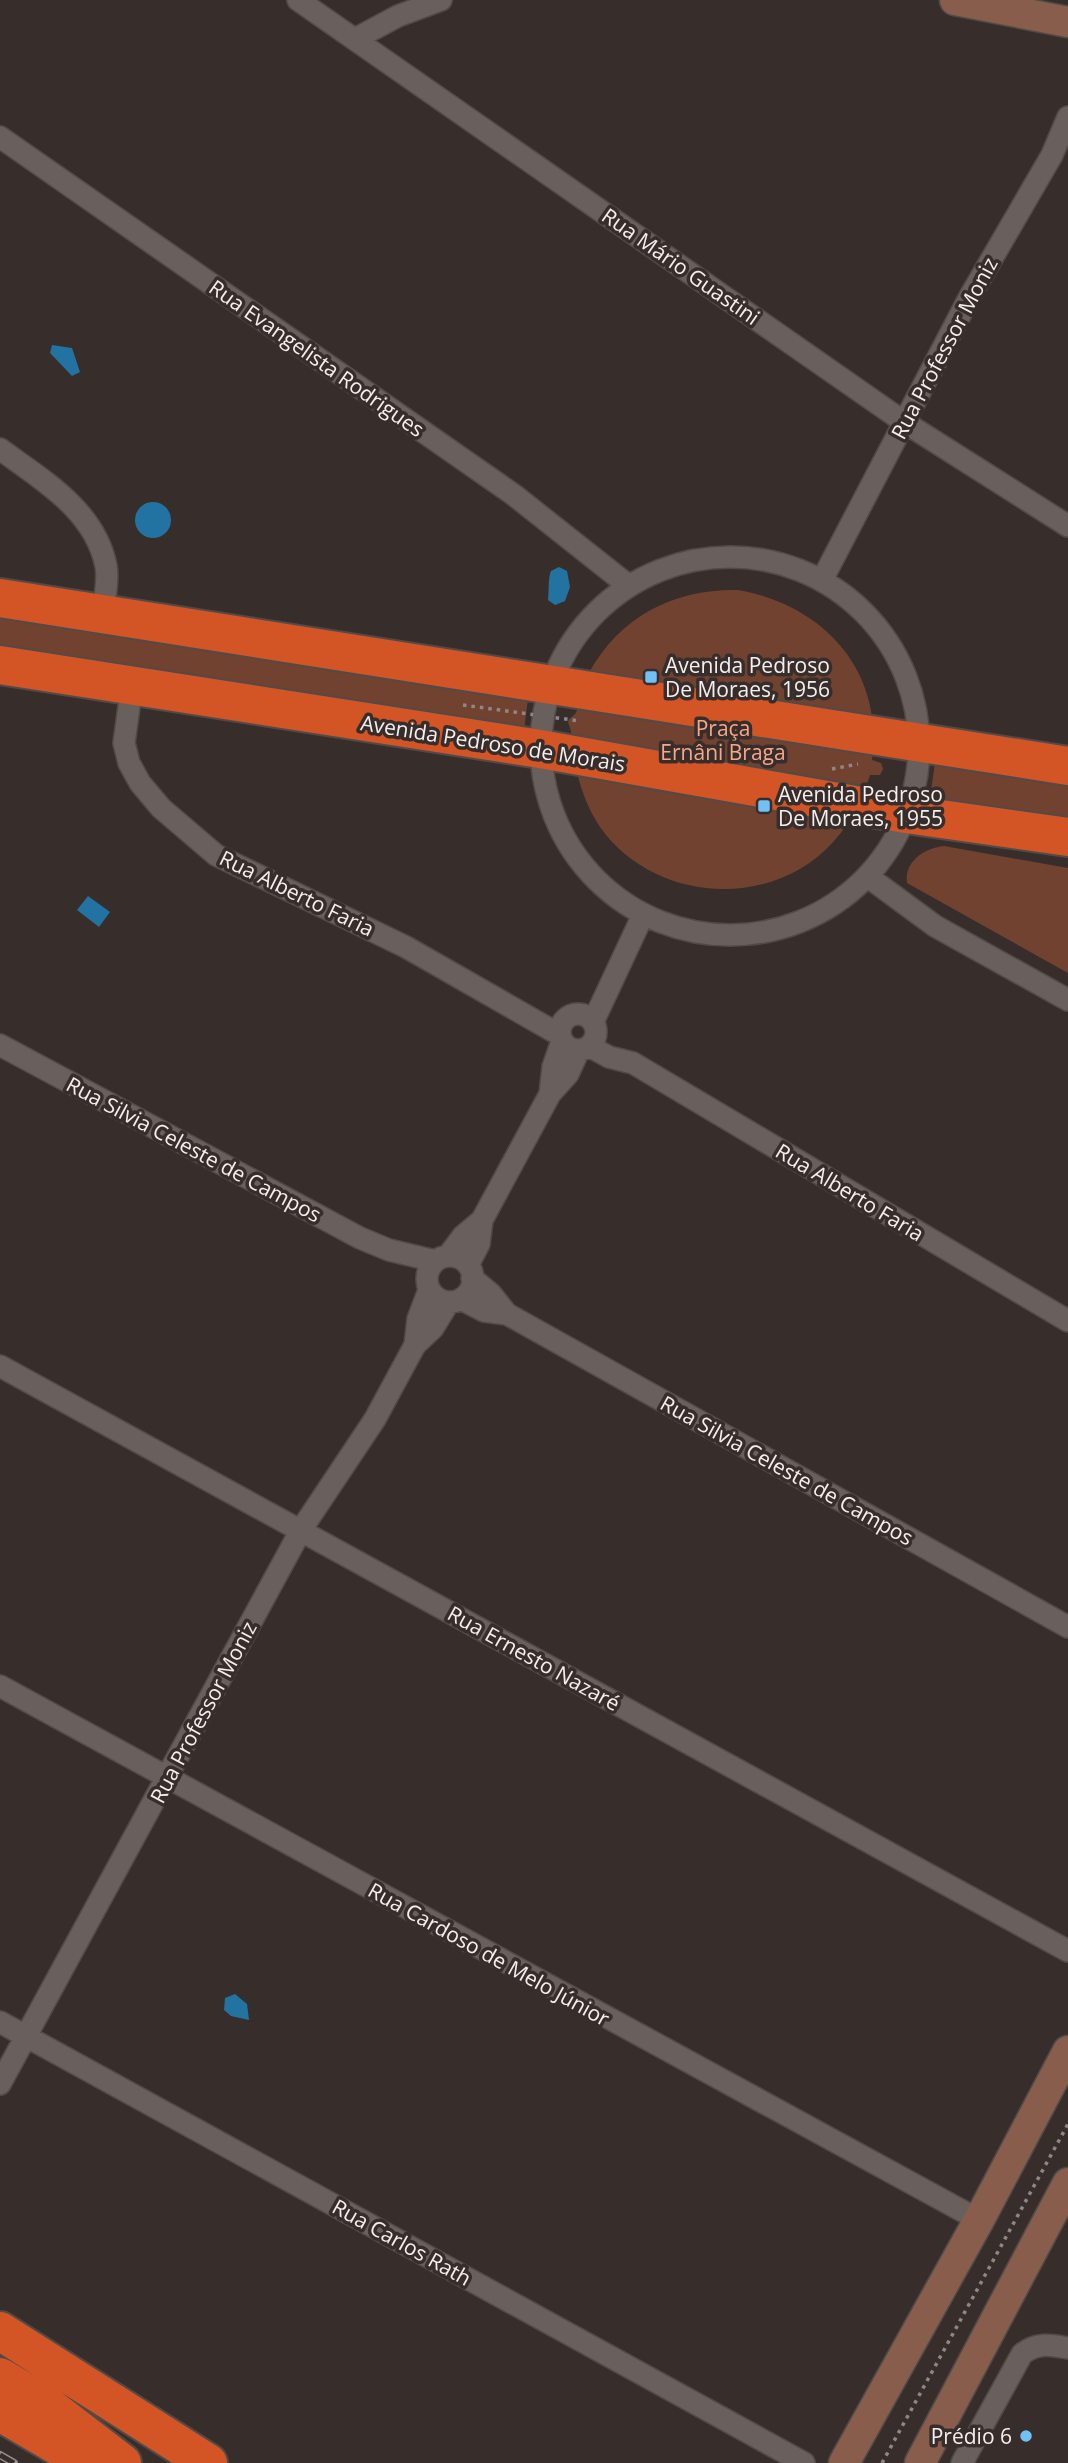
<svg xmlns="http://www.w3.org/2000/svg" width="1068" height="2463" font-family="'Open Sans',sans-serif">
	<rect width="100%" height="100%" fill="#372e2c"/>
	<path fill="#724231" d="M738,590C824,605 884,671 872,760L881,763L883,769L880,775H870C862,800 852,821 834,841C772,911 654,903 600,827C586,806 578,782 574,757C572,743 573,734 568,722C569,718 572,717 575,714C580,708 584,683 589,673C620,616 674,589 738,590Z
		M0,608L529,691L523,738L0,653Z
		M936,756L1068,776V824L929,805Z
		M944,846L1068,868V973L907,883C904,861 925,848 944,846Z"/>
	<path fill="#2273a1" d="M52,345L72,348L80,372L72,376L50,353Z
		M135 520a18 18 0 1 1 36 0a18 18 0 1 1-36 0Z
		M559,567L567,571L570,587L565,601L555,605L548,600C549,593 548,577 551,571Z
		M88,896L110,912L99,927L77,910Z
		M235,1994L247,2004L249,2020L231,2016L224,2010L225,1998Z"/>
	<g fill="none" stroke-linecap="round" stroke-linejoin="round">
		<defs>
			<path id="street" d="M298,0L904,422L1068,526
				M355,39L398,16L441,0
				M0,137L514,495L629,586
				M0,449C42,480 95,510 106,566C109,580 104,599 103,614
				M541 746a189 189 0 1 1 378 0a189 189 0 1 1-378 0Z
				M822,580L969,298L1052,155L1068,117
				M132,685L124,743L129,763L140,783L161,808L216,855L406,947L560,1035
				M867,876L935,926L1068,1000
				M560 1032a18 18 0 1 1 36 0a18 18 0 1 1-36 0Z
				M593,1022L643,915
				M0,1045L360,1238L389,1250L435,1261
				M589,1046L609,1057L633,1063L1068,1321
				M550,1094L553,1067L562,1041
				M448,1256L463,1236L482,1220
				M427 1279a23 23 0 1 1 46 0a23 23 0 1 1-46 0Z
				M468,1265L479,1244L482,1220L550,1094L568,1074L579,1050
				M472,1278L491,1294L507,1314
				M461,1299L484,1311L507,1314L1068,1627
				M415,1345L418,1319L429,1290
				M0,1366L1068,1951
				M0,1686L979,2220
				M0,2022L804,2463
				M0,2084L301,1530L375,1419L415,1345L433,1328L449,1302
				M962,2463L1022,2354C1037,2342 1050,2345 1068,2348"/>
			<path id="secondary" d="M955,0L1068,22
				M844,2463L979,2220L1068,2051
				M920,2463L1068,2183"/>
			<path id="highway" d="M0,598L1068,766
				M0,665L540,749L906,814L1068,837
				M0,2331L208,2463
				M0,2377L44,2403L122,2463
				M0,2412L87,2463"/>
		</defs>
		<use href="#street" stroke="#514b48" stroke-width="24"/>
		<use href="#secondary" stroke="#514b48" stroke-width="33"/>
		<use href="#highway" stroke="#514b48" stroke-width="42"/>
		<path stroke="#8f8785" stroke-width="3.5" stroke-dasharray="3.5 5" stroke-linecap="butt" d="M463,705L580,721
			M832,769L858,764
			M882,2463L1068,2124"/>
		<use href="#street" stroke="#69605d" stroke-width="21"/>
		<use href="#secondary" stroke="#895d4c" stroke-width="30"/>
		<use href="#highway" stroke="#d35525" stroke-width="38"/>
		<defs>
			<path id="rail" d="M0,2455L14,2463"/>
		</defs>
		<use href="#rail" stroke="#98908f" stroke-width="8"/>
		<use href="#rail" stroke="#372e2c" stroke-width="5" stroke-dasharray="16" stroke-linecap="butt"/>
	</g>
	<g fill="#72c1f5" stroke="#372e2c" stroke-width="2.5">
		<rect x="644" y="670" width="14" height="14" rx="3.5"/>
		<rect x="757" y="799" width="14" height="14" rx="3.5"/>
		<circle cx="1026" cy="2436" r="7"/>
	</g>
	<g text-anchor="middle" dominant-baseline="central" stroke-width="7" stroke-linejoin="round" paint-order="stroke">
		<g font-size="21" fill="#f4eeed" stroke="#372e2c">
			<text transform="translate(681 266) rotate(35)">Rua Mário Guastini</text>
			<text transform="translate(944 348) rotate(-62)">Rua Professor Moniz</text>
			<text transform="translate(317 358) rotate(35)">Rua Evangelista Rodrigues</text>
			<text transform="translate(493 743) rotate(9)">Avenida Pedroso de Morais</text>
			<text transform="translate(297 893) rotate(26)">Rua Alberto Faria</text>
			<text transform="translate(194 1149) rotate(28)">Rua Silvia Celeste de Campos</text>
			<text transform="translate(850 1192) rotate(31)">Rua Alberto Faria</text>
			<text transform="translate(787 1470) rotate(29)">Rua Silvia Celeste de Campos</text>
			<text transform="translate(534 1658) rotate(29)">Rua Ernesto Nazaré</text>
			<text transform="translate(203 1712) rotate(-62)">Rua Professor Moniz</text>
			<text transform="translate(489 1954) rotate(29)">Rua Cardoso de Melo Júnior</text>
			<text transform="translate(402 2242) rotate(29)">Rua Carlos Rath</text>
		</g>
		<g font-size="21" fill="#f4eeed" stroke="#372e2c" text-anchor="start">
			<text x="665" y="665">Avenida Pedroso<tspan x="665" dy="24">De Moraes, 1956</tspan></text>
			<text x="778" y="794">Avenida Pedroso<tspan x="778" dy="24">De Moraes, 1955</tspan></text>
			<text x="1012" y="2436" text-anchor="end">Prédio 6</text>
		</g>
		<g font-size="21" fill="#f9a689" stroke="#372e2c">
			<text x="723" y="728">Praça<tspan x="723" dy="24">Ernâni Braga</tspan></text>
		</g>
	</g>
</svg>
